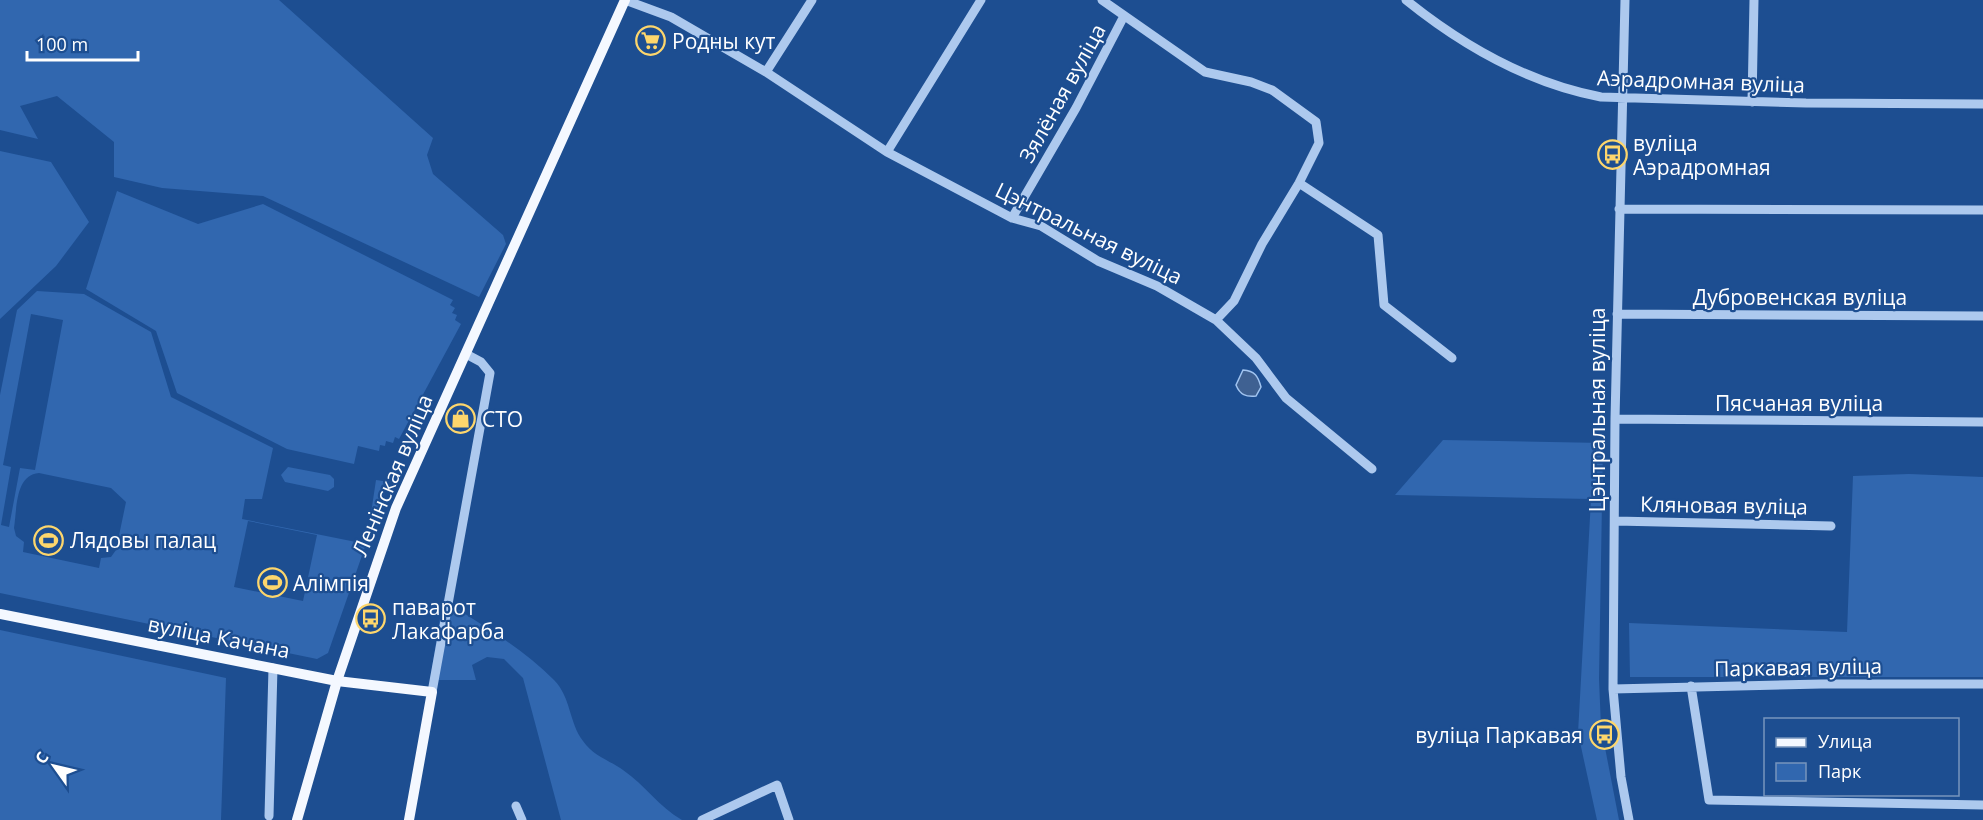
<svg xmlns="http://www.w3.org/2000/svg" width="1983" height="820" font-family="'Open Sans',sans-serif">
	<rect width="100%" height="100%" fill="#1d4e91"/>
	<path fill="#3167af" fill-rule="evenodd" d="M0,0H279L433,138L427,155L433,174L503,235L506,244L479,297L263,196L162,188L114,177V142L57,96L20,106L38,139L0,130Z
		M0,151L51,162L89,222L56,266L0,319Z
		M117,191L198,224L263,204L453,300L450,305L455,308L452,313L457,315L455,320L461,324L399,439L395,437L393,443L386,441L385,446L380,445L379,451L358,446L354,464L287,449L177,393L156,331L86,289Z
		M37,291L84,294L151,332L171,397L273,448L262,499H245L242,519L366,544L328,653L317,659L0,593V395L17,310ZM31,314L63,320L35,470L20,468L9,527L1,525L11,467L3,465ZM39,473L111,488L126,502L116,550L111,557L101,558L99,568L23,552L24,542L16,536L14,528C17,509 15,475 39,473ZM248,521L317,535L303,601L234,587Z
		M1443,440L1603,443L1599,679L1601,727L1619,820H1597L1578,733L1591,499L1395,495Z
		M288,467L330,475L334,479V487L328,491L285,482L281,475Z
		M1909,474L1983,477V677H1630L1629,623L1847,632L1853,476Z
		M376,480L383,481L387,488L373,520H370Z
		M443,600C481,624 522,648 554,680C571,697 569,723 583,741C593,756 609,760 623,770C645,785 659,807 682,820H561L523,678L504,659L487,657L472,665L476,680H430Z
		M0,630L226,678L221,820H0Z"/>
	<path fill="#3f6192" stroke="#a1c4f0" stroke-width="1.5" d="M1243,370C1255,371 1258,376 1261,387L1256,396C1246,397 1240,395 1236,385Z"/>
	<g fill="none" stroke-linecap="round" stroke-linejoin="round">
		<path stroke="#adc9ee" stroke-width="9" d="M625,0L671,17L766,72L887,152L1012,218L1041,226L1098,261L1157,286L1216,320L1234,301L1262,244L1299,183L1319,143L1316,122L1272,90L1251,82L1205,72L1102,0
			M1406,0C1463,46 1528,83 1601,97L1806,103L1983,104
			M1625,0L1615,419L1613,689L1621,777L1629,820
			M766,72L812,0
			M1752,102L1754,0
			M887,152L981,0
			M1299,183L1378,235L1384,305L1452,358
			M1619,209L1983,210
			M1012,218L1076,108L1124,16
			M1617,314L1983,316
			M1216,320L1256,358L1286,398L1372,469
			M1615,419L1983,422
			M1616,521L1831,526
			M1691,686L1709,800L1983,805
			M1613,689L1821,684H1983
			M432,692L490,373L481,362L466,354
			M516,806L522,820
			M269,816L273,668
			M702,820L777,785L789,820"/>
		<path stroke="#f4f8ff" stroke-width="10" d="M0,614L337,681L432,692L409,820
			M297,820L337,681L396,508L625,0"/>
	</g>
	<defs>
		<symbol id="supermarket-ring" viewBox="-11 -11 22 22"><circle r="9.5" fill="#1d4e91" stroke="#fdd66c" stroke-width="1.5"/><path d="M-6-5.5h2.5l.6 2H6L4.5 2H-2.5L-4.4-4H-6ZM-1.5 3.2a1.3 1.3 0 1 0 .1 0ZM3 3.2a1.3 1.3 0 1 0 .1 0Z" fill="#fdd66c"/></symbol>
		<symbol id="bus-ring" viewBox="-11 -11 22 22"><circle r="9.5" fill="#1d4e91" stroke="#fdd66c" stroke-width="1.5"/><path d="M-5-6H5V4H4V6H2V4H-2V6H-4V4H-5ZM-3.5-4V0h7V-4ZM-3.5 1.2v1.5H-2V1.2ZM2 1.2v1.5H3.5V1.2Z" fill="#fdd66c"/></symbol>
		<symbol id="shop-ring" viewBox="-11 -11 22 22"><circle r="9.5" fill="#1d4e91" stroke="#fdd66c" stroke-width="1.5"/><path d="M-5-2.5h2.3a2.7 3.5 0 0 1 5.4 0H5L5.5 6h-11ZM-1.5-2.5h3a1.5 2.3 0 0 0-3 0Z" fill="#fdd66c"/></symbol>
		<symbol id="stadium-ring" viewBox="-11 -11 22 22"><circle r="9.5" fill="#1d4e91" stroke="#fdd66c" stroke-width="1.5"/><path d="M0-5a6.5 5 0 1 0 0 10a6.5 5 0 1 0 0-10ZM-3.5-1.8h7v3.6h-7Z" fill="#fdd66c"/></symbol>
	</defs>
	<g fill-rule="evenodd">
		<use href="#supermarket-ring" x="634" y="24" width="33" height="33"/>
		<use href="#bus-ring" x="1596" y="138" width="33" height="33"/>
		<use href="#shop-ring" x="444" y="402" width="33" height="33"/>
		<use href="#stadium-ring" x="32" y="524" width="33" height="33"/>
		<use href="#stadium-ring" x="256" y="566" width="33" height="33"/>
		<use href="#bus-ring" x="354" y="602" width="33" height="33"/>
		<use href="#bus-ring" x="1588" y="718" width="33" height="33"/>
	</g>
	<g text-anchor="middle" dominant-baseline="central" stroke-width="4.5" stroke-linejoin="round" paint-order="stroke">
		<g font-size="21" fill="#fff" stroke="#1d4e91" text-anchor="start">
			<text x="672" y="41">Родны кут</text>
			<text x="1633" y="143">вуліца<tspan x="1633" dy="24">Аэрадромная</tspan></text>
			<text x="482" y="419">СТО</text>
			<text x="70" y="540">Лядовы палац</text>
			<text x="293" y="583">Алімпія</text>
			<text x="392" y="607">паварот<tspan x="392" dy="24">Лакафарба</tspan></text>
			<text x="1583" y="735" text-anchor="end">вуліца Паркавая</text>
		</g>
		<g font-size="21" fill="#fff" stroke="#1d4e91">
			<text transform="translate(1701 81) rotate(2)">Аэрадромная вуліца</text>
			<text transform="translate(1062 93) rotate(-61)">Зялёная вуліца</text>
			<text transform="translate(1089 233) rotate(26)">Цэнтральная вуліца</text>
			<text x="1800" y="297">Дубровенская вуліца</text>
			<text x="1799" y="403">Пясчаная вуліца</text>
			<text transform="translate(1597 410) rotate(-90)">Цэнтральная вуліца</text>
			<text transform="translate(392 475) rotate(-67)">Ленінская вуліца</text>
			<text transform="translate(1724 505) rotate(1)">Кляновая вуліца</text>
			<text transform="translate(219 637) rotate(11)">вуліца Качана</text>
			<text transform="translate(1798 667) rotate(-1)">Паркавая вуліца</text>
		</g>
	</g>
	<rect x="1764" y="718" width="195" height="78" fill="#1d4e91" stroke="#7795bd" stroke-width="1.5"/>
	<rect x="1776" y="738" width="30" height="9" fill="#f4f8ff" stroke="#7795bd" stroke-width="1.5"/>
	<text x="1818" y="748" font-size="18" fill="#ffffff">Улица</text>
	<rect x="1776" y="763" width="30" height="18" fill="#3167af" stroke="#7795bd" stroke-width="1.5"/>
	<text x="1818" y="778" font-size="18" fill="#ffffff">Парк</text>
	<g transform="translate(54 766) rotate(304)" stroke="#1d4e91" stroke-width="4.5" paint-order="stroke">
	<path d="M0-4.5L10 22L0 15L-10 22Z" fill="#ffffff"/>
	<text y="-9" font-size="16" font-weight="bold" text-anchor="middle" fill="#ffffff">С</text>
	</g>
	<path d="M27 51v9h111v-9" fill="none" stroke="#ffffff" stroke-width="3"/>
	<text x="36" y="51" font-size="18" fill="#ffffff" stroke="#1d4e91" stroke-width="4.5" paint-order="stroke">100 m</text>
</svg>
